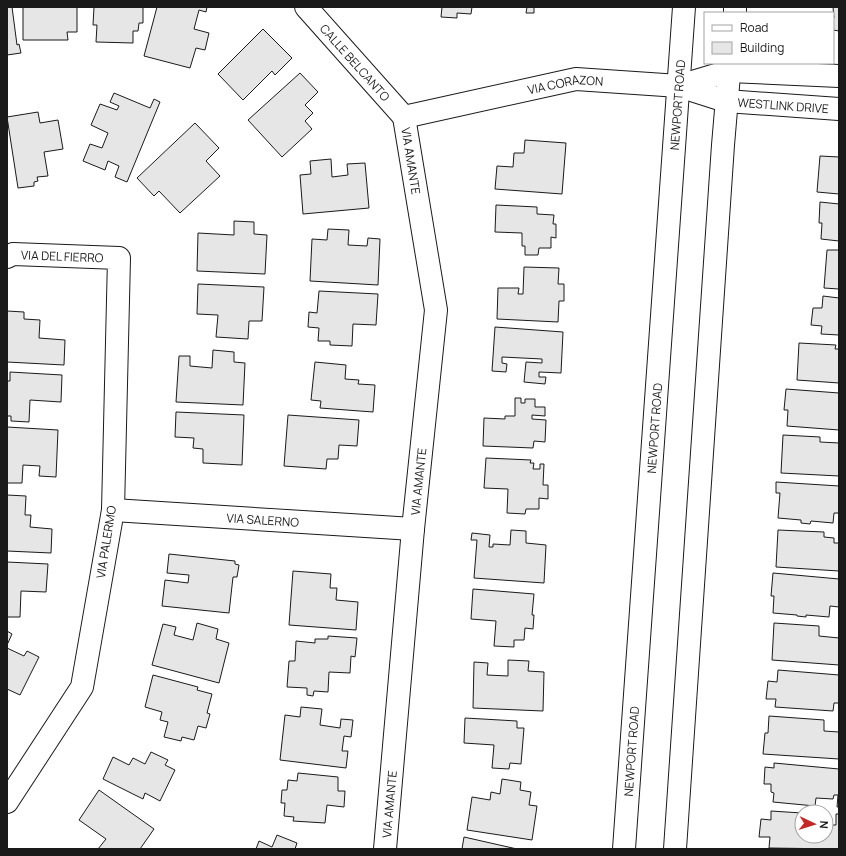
<svg xmlns="http://www.w3.org/2000/svg" width="846" height="856" font-family="Manrope,sans-serif">
	<rect width="100%" height="100%" fill="#fff"/>
	<path fill="#e6e6e6" stroke="#1a1a1a" d="M7,7H12L17,45L19,44L21,53L7,55Z
		M23,7H77V32H67L68,40H23Z
		M94,7H143V23H139L138,31H133V43L96,42L97,25H93Z
		M157,7H207L206,12L199,10L194,29L209,33L205,50L196,48L190,68L144,56Z
		M442,7H472L471,14L457,13V18L441,17Z
		M527,7H534V13H526Z
		M833,7H839V31L833,30V18H834Z
		M263,29L292,58L275,75L272,71L243,100L218,74Z
		M300,73L318,92L305,105L313,113L305,121L312,129L282,157L248,120Z
		M114,93L150,108L154,99L160,102L127,182L115,177L119,166L108,161L105,170L83,161L90,144L102,148L108,133L91,125L100,104L117,110L119,106L110,102Z
		M38,112L40,123L58,120L63,149L44,152L48,176L37,177L38,181L34,182V186L18,188L7,117Z
		M195,123L219,148L206,161L220,176L180,213L159,191L154,196L137,178Z
		M525,140L566,143L562,194L495,189L497,166L513,167L514,153H524Z
		M820,156L839,157V194L817,192Z
		M331,159L332,177L348,175L347,164L365,163L369,208L303,214L300,175L311,174L310,161Z
		M820,202L839,204V241L821,239L822,223H819Z
		M496,205L537,207V214L554,215L553,224H556V238L551,237V248H539L538,255H525V246H522V233L495,232Z
		M234,221L254,222V234L267,235L265,274L197,271L198,233L234,235Z
		M328,229L349,230L348,245L367,246L368,238L380,239L378,285L310,281L312,239L327,240Z
		M827,250H839V289L824,288Z
		M524,267L559,268L558,284H564V301H559L558,322L497,319L498,288H519L518,294H523Z
		M198,284L264,287L262,321H249L248,339L216,337L218,315L197,314Z
		M319,291L378,294L376,325L353,324L352,346L330,345V341H318L319,328L308,327L309,312L317,313Z
		M823,296L839,298V335L821,334L822,326L811,325L813,308H822Z
		M7,311L24,312V319L40,320L39,338L65,340L64,365L7,362Z
		M495,327L563,332L561,373L539,372V377H546L545,384L524,382L526,362L542,363V359L502,357V363L507,364L506,372L492,371Z
		M799,343L836,345L835,349H839V383L797,380Z
		M213,350L234,352V362L245,363L243,405L176,402L179,356H190V366L212,368Z
		M315,362L346,365L345,379L359,380L358,384L375,385L373,412L320,408L321,401L311,400Z
		M10,372L62,375L61,402L30,400L29,422L11,421V416H7V381H10Z
		M786,389L839,393V430L787,426L788,410H784Z
		M515,398H521V403H525V399H535V407H545V416L532,415V419L546,420L545,442L534,441L533,448L483,446L484,418L505,419V416H515Z
		M176,412L244,415L242,465L203,463V449L193,448L194,438L175,437Z
		M288,415L359,420L357,446L339,445L338,459H327L326,469L284,466Z
		M7,427L58,430L56,477L39,476L40,466L23,465L22,483H7Z
		M783,435L820,437V442L839,443V476L781,473Z
		M486,458L531,460L530,463H534L533,469H540V464H544L543,485H548V499L539,498V509H526L525,514L507,513L508,489L484,488Z
		M776,482L839,486V513H834L833,523L811,521L810,524L801,523V520L778,518L780,493H776Z
		M7,495L26,496L25,515H31L30,527L52,529L51,553L7,551Z
		M511,530L526,531V543L546,545L544,583L474,578L477,540H471L472,533L490,535L489,547H493V544L510,545Z
		M778,530L824,532V537L834,538V543H839V571L776,567Z
		M169,554L235,561V564L239,565L237,577H233L229,613L162,606L165,580L188,583L189,575L167,573Z
		M7,562L48,564L46,592L21,591L20,617H7Z
		M293,571L331,574L330,588H337L336,600L358,602L356,630L289,625Z
		M773,573L839,579V607L830,606L829,617L806,615V617L797,616V615L773,613L774,596H771Z
		M473,589L534,594L532,615H534L533,629L525,628L524,640H514V647L494,646L496,621L471,619Z
		M197,623L218,629L216,639L229,643L219,683L152,665L163,624L176,627L174,635L193,640Z
		M774,623L819,626V636L839,638V665L772,660Z
		M7,631L12,634L7,645Z
		M328,636L357,638L355,657L351,656L350,673L329,672L328,692L314,691L313,696L307,695V688L287,687L289,661H295L296,641L315,643V639H328Z
		M7,648L24,656L27,651L39,657L20,695L7,689Z
		M508,660L529,661L528,671L544,672L543,711L473,708L474,662L488,663L487,675L508,676Z
		M778,670L839,675V703H834L833,711L775,707L776,699H766L768,681L777,682Z
		M153,675L198,687L197,690L212,694L207,713L210,714L206,728L198,726L194,740L182,737L181,741L164,737L168,722L160,720L162,712L145,707Z
		M301,707L322,709L320,725L340,728L341,719L353,720L351,737L344,736L342,751H348L346,768L280,760L285,715L300,717Z
		M769,716L824,720V731L839,732V759L763,754L765,733H768Z
		M465,718L517,721V728H524L521,764L510,763L509,769L492,768L494,745L464,743Z
		M151,752L168,760L165,765L175,770L160,801L145,793L143,799L103,779L113,757L129,765L133,758L145,764Z
		M774,763L839,769V807H837L838,795H834L833,799L816,798L815,806L773,802L774,793L771,792V784H764L765,767L774,768Z
		M298,773L338,777V791H345L344,807L327,805L325,823L293,821L294,817L284,816L285,803H281L282,790H287L288,780L297,781Z
		M502,779L521,782L520,790L531,792L529,805L537,806L532,840L467,830L472,797L490,800L491,792L500,794Z
		M99,790L154,829L140,849H98L106,839L79,820Z
		M771,811L802,813V836H826V815H830V825H836V814H839V849L769,848L770,837H759L761,819L771,820Z
		M277,835L297,843L295,849H256L259,841L272,847Z
		M464,837L517,849H462Z"/>
	<g fill="none" stroke-linecap="round" stroke-linejoin="round">
		<defs>
			<g id="street">
				<path id="s1" d="M306,7L404,117"/>
				<path d="M679,86L729,71L839,76"/>
				<path id="s2" d="M404,117L576,79L679,86L726,101L839,109"/>
				<path id="s3" d="M7,257L13,254L119,258L113,510L82,687L7,802"/>
				<path id="s4" d="M113,510L413,529"/>
				<path id="s5" d="M385,849L413,529L436,310L404,117"/>
			</g>
			<g id="primary">
				<path d="M735,13V7"/>
				<path id="s6" d="M624,849L684,7"/>
				<path d="M675,849L723,145L730,63"/>
			</g>
		</defs>
		<use href="#street" stroke="#1a1a1a" stroke-width="24"/>
		<use href="#primary" stroke="#1a1a1a" stroke-width="24"/>
		<use href="#street" stroke="#fff" stroke-width="22"/>
		<use href="#primary" stroke="#fff" stroke-width="22"/>
	</g>
	<g text-anchor="middle" dominant-baseline="central" stroke-width="3" stroke-linejoin="round" paint-order="stroke">
		<g font-size="12" fill="#1a1a1a" stroke="#fff">
			<text stroke="none"><textPath href="#s1" startOffset="74">CALLE BELCANTO</textPath></text>
			<text stroke="none"><textPath href="#s2" startOffset="165">VIA CORAZON</textPath></text>
			<text stroke="none"><textPath href="#s6" startOffset="746">NEWPORT ROAD</textPath></text>
			<text stroke="none"><textPath href="#s2" startOffset="386">WESTLINK DRIVE</textPath></text>
			<text transform="translate(411 161) rotate(81)">VIA AMANTE</text>
			<text stroke="none"><textPath href="#s3" startOffset="56">VIA DEL FIERRO</textPath></text>
			<text stroke="none"><textPath href="#s6" startOffset="422">NEWPORT ROAD</textPath></text>
			<text stroke="none"><textPath href="#s5" startOffset="369">VIA AMANTE</textPath></text>
			<text stroke="none"><textPath href="#s4" startOffset="150">VIA SALERNO</textPath></text>
			<text transform="translate(106 542) rotate(-81)">VIA PALERMO</text>
			<text stroke="none"><textPath href="#s6" startOffset="98">NEWPORT ROAD</textPath></text>
			<text stroke="none"><textPath href="#s5" startOffset="45">VIA AMANTE</textPath></text>
		</g>
	</g>
	<rect width="846" height="856" fill="none" stroke="#1a1a1a" stroke-width="16"/>
	<rect x="704" y="12" width="130" height="52" fill="#ffffff" stroke="#a3a3a3"/>
	<rect x="712" y="25" width="20" height="6" fill="#ffffff" stroke="#a3a3a3"/>
	<text x="740" y="32" font-size="12" fill="#1a1a1a">Road</text>
	<rect x="712" y="42" width="20" height="12" fill="#e6e6e6" stroke="#a3a3a3"/>
	<text x="740" y="52" font-size="12" fill="#1a1a1a">Building</text>
	<g transform="translate(814 824) rotate(94)"><circle r="19" fill="#ffffff" stroke="#a3a3a3"/>
	<path d="M0-3L7 15L0 10L-7 15Z" fill="#c62828"/>
	<text y="-6" font-size="11" font-weight="bold" text-anchor="middle" fill="#1a1a1a">N</text>
	</g>
</svg>
